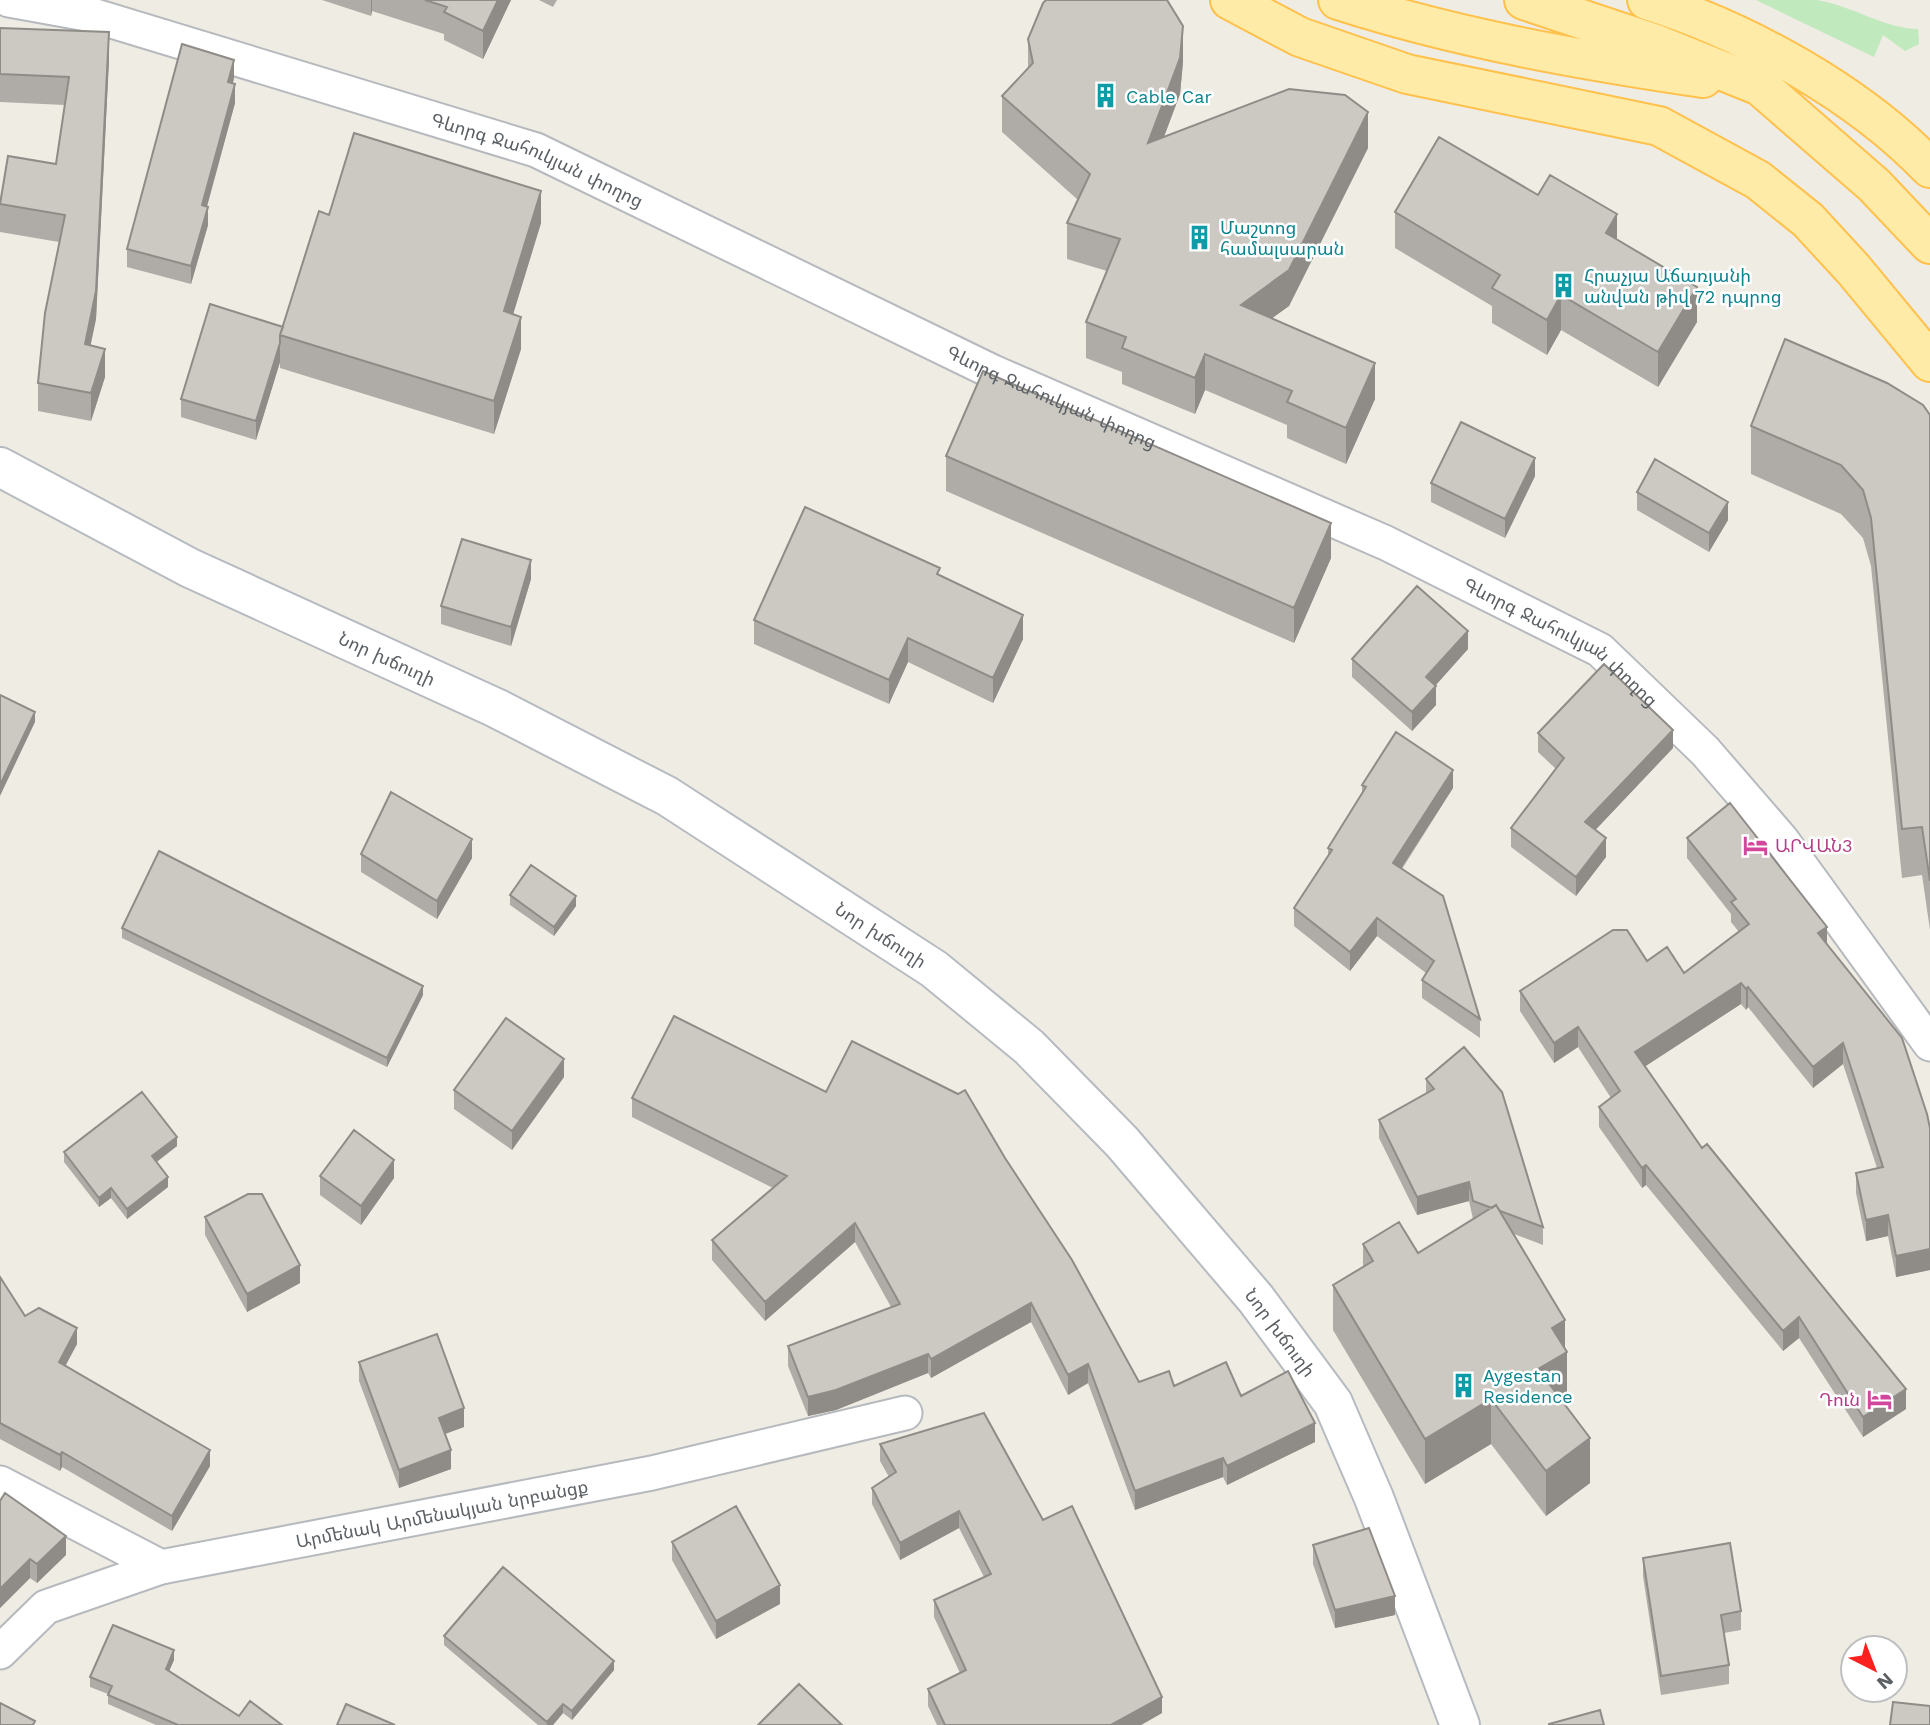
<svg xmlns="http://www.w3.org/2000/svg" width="1930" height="1725" font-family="'Work Sans','Noto Sans Armenian',sans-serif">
	<rect width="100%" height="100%" fill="#efece3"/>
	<path fill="#c0e9bd" d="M1756,0C1776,0 1797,0 1817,0C1850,5 1886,29 1918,29L1919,44L1905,51L1883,35L1874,57Z"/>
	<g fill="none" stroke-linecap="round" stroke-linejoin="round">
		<defs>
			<g id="minor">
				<path id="s1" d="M9,0L92,15L536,150L993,372L1386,543L1600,650L1705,751L1782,840L1930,1044"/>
				<path d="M0,1483L161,1567"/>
				<path id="s2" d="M0,1652L46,1607L161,1567L652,1473L905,1413"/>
			</g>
			<g id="secondary">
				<path id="s3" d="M0,467L190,568L496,708L667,796L934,969L1029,1047L1122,1142L1256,1299L1333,1403L1374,1498L1460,1725"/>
			</g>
			<path id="primary" d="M1230,0L1300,37L1407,74L1659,126L1758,180L1808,220L1854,270L1930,362
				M1338,0C1456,38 1580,60 1703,78
				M1524,0L1656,44L1760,86L1874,185L1930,244
				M1647,0C1746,31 1858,93 1930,168"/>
		</defs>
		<use href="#minor" stroke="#b6babe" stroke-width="37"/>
		<use href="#secondary" stroke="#b6bbc1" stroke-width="42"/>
		<use href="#primary" stroke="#ffc14c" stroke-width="42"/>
		<use href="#minor" stroke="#fff" stroke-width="33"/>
		<use href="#secondary" stroke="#fff" stroke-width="38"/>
		<use href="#primary" stroke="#ffeba8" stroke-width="38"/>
	</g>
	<path fill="#afaca7" d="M322,0H511L483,59L444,40V34L372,11L371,16Z
		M539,0H557L553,7Z
		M0,28L109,60L96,319L90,346L105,377L91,421L38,411V383L59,242L0,232V199L56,164L65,105L0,102Z
		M1028,39L1183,62L1180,94L1164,137L1368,148L1289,306L1272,318L1375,399L1346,464L1287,438V425L1205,390L1195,414L1122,384V372L1086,358V322L1107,271L1067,259V223L1078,200L1002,132V96L1028,68Z
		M234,78L233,83L235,103L207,207L208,225L191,284L127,267V249Z
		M1538,195L1617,240L1697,322L1658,387L1561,330L1547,355L1492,323V306L1395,248V212Z
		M329,215L541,223L513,314L521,349L494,434L280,368V362L256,440L181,417V399L283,327Z
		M1930,415V930L1922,875L1902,878L1871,566L1863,538L1841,514L1751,474V426Z
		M946,456L1331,558L1294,643L946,491Z
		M1535,476L1505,538L1431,502V483Z
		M1637,492L1728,520L1709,552L1637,510Z
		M940,575L1023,639L993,703L908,662L889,704L754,644V620Z
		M531,579L511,646L441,624V606Z
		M1468,649L1435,686L1436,705L1412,731L1352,677V659Z
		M1538,733L1673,748L1595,830L1606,857L1576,896L1511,847V828L1556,769L1538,752Z
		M1362,785L1453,788L1402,869L1480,1019V1038L1422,998V980L1426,973L1377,936L1350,971L1294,926V908L1328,856V848L1362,793Z
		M1687,838L1827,944L1930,1128V1270L1896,1277L1888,1236L1866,1241L1856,1193V1173L1877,1168L1843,1064L1813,1088L1748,1007L1746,1010L1741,1004L1645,1066L1702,1148L1906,1409L1863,1437L1799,1338L1783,1351L1646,1185L1642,1188L1599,1127V1107L1611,1098L1578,1047L1554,1063L1520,1011V991L1647,961L1684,973L1739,932L1731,922V914L1687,858Z
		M361,854L472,858L437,919L361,872Z
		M510,895L576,906L554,936L510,905Z
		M122,928L423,995L387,1067L122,938Z
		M564,1077L512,1150L454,1109V1090Z
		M1426,1079L1543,1227V1245L1514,1234L1565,1349L1567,1397L1561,1400L1590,1483L1546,1516L1491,1444L1425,1484L1333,1330V1285L1363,1267V1244L1418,1253L1473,1219L1469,1201L1417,1215L1379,1138V1120L1426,1093Z
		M826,1092L1005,1158L1139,1382L1241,1396L1315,1442L1227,1485L1223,1477L1135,1510L1088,1383L1068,1395L1031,1322L931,1378L928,1373L836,1410L808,1416L788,1366V1346L891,1307L855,1242L765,1321L712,1260V1240L773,1188L632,1117V1098Z
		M177,1146L157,1162L168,1187L127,1219L111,1198L99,1207L64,1162V1152Z
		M320,1176L394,1178L361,1225L320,1195Z
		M205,1217L300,1283L247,1312L205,1235Z
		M0,1277L25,1316L77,1344L66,1365L210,1466L172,1531L62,1467L60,1471L0,1439Z
		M359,1362L464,1427L445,1434L451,1469L399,1488L359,1381Z
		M880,1444L1043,1520L1162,1713L1141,1725H937L928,1706V1689L960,1673L934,1617V1600L984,1577L959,1528L900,1560L872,1504V1488L889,1477L880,1461Z
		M0,1501L66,1555L37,1583L30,1578L0,1608Z
		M672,1542L780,1604L716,1639L672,1560Z
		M1313,1545L1395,1615L1335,1628L1313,1564Z
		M1643,1558L1741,1611V1630L1724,1633L1729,1665V1684L1661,1695L1643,1576Z
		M444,1636L614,1670L572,1720L563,1713L553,1725H538L444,1645Z
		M174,1660L169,1671L239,1716L282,1725H156L108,1704V1694L90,1687V1677Z"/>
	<path fill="#8f8c88" d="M371,0H372V11L371,16Z
		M498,0H511L483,59V31Z
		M1183,26V62L1180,94L1148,179V143Z
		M109,32V60L96,319L85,372V344Z
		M234,60V78L228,100V82Z
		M235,84V103L202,224V205Z
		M1368,112V148L1289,306L1241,341V305Z
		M541,191V223L504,344V311Z
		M208,207V225L191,284V266Z
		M1617,214V249L1606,233Z
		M1697,287V322L1658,387V352Z
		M1561,295V330L1547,355V320Z
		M521,317V349L494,434V401Z
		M280,343V362L256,440V421Z
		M105,349V377L91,421V393Z
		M1205,354V390L1195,414V378Z
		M1375,363V399L1346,464V428Z
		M1535,458V476L1505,538V519Z
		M1728,502V520L1709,552V533Z
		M1331,523V558L1294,643V608Z
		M531,560V579L511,646V627Z
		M1023,615V639L993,703V678Z
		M1468,631V649L1426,696V677Z
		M908,638V662L889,704V680Z
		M1436,686V705L1412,731V712Z
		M35,712V722L0,796V785Z
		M1673,730V748L1585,841V822Z
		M1453,770V788L1393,881V863Z
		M1606,838V857L1576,896V877Z
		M472,839V858L437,919V901Z
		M576,896V906L554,936V927Z
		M1377,918V936L1350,971V952Z
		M1827,927V947L1818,933Z
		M1741,983V1004L1635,1073V1052Z
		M423,986V995L387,1067V1058Z
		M1748,987V1007L1746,1010V989Z
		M1578,1027V1047L1554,1063V1043Z
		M1843,1043V1064L1813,1088V1067Z
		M564,1059V1077L512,1150V1131Z
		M177,1137V1146L152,1165V1156Z
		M394,1160V1178L361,1225V1206Z
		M1646,1165V1185L1642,1188V1168Z
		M168,1177V1187L127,1219V1209Z
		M1469,1182V1201L1417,1215V1197Z
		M111,1188V1198L99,1207V1198Z
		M1888,1215V1236L1866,1241V1220Z
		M855,1223V1242L765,1321V1302Z
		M1930,1249V1270L1896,1277V1256Z
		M300,1265V1283L247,1312V1294Z
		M1031,1303V1322L931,1378V1359Z
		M1799,1317V1338L1783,1351V1331Z
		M1565,1320V1353L1567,1352V1397L1538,1414V1369L1552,1328Z
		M77,1328V1344L59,1377V1362Z
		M928,1354V1373L836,1410L808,1416V1397Z
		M1088,1364V1383L1068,1395V1375Z
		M1906,1389V1409L1863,1437V1417Z
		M1491,1399V1444L1425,1484V1439Z
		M464,1408V1427L439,1436V1418Z
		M1315,1423V1442L1227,1485V1466Z
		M1590,1438V1483L1546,1516V1471Z
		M210,1450V1466L172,1531V1516Z
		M451,1450V1469L399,1488V1470Z
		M62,1452V1467L60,1471V1455Z
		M1223,1458V1477L1135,1510V1491Z
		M959,1511V1528L900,1560V1543Z
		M66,1536V1555L37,1583V1564Z
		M30,1559V1578L0,1608V1589Z
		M780,1585V1604L716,1639V1621Z
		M1395,1596V1615L1335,1628V1610Z
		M174,1650V1660L166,1678V1669Z
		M614,1661V1670L572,1720V1711Z
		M1162,1697V1713L1141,1725H1111Z
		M563,1704V1713L553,1725H547V1722Z"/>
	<path fill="#ccc8c2" stroke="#8f8c88" stroke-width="2" d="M425,0H498L483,31L444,12L447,7Z
		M1046,0H1167L1183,26L1180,58L1148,143L1289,89L1345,95L1368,112L1289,270L1241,305L1375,363L1346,428L1287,402L1292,391L1205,354L1195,378L1122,348L1126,337L1086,322L1120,239L1067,223L1090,174L1002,96L1033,63L1028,39L1043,3Z
		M0,28L109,32L96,291L85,344L105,349L91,393L38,383L45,313L65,215L0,204L8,156L56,164L69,77L0,74Z
		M182,44L234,60L228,82L235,84L202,205L208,207L191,266L127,249Z
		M354,133L541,191L504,311L521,317L494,401L280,335L319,211L329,215Z
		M1439,137L1538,195L1550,175L1617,214L1606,233L1697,287L1658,352L1561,295L1547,320L1492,288L1500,275L1395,212Z
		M210,304L283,327L280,335V343L256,421L181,399Z
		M1785,339L1887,383L1923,405L1930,415V881L1922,827L1902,829L1871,518L1863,490L1841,465L1751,426Z
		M983,371L1331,523L1294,608L946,456Z
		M1461,422L1535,458L1505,519L1431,483Z
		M1655,459L1728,502L1709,533L1637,492Z
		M805,507L940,568L937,574L1023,615L993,678L908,638L889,680L754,620Z
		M462,539L531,560L511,627L441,606Z
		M1417,586L1468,631L1426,677L1436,686L1412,712L1352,659Z
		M1604,664L1673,730L1585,822L1606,838L1576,877L1511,828L1564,758L1538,733Z
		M0,695L35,712L0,785Z
		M1396,732L1453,770L1393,863L1443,896L1480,1019L1422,980L1434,961L1377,918L1350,952L1294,908L1332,850L1328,848L1366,787L1362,785Z
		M391,792L472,839L437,901L361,854Z
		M1730,803L1827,927L1818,933L1902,1038L1927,1114L1930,1128V1249L1896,1256L1888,1215L1866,1220L1856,1173L1883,1167L1843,1043L1813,1067L1748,987L1746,989L1741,983L1635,1052L1702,1148L1707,1144L1906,1389L1863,1417L1799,1317L1783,1331L1646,1165L1642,1168L1599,1107L1620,1091L1578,1027L1554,1043L1520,991L1613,930H1627L1647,961L1667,947L1684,973L1749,924L1731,902L1736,899L1687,838Z
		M159,851L423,986L387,1058L122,928Z
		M531,865L576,896L554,927L510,895Z
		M674,1016L826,1092L852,1041L958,1094L965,1090L1005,1158L1072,1260L1139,1382L1169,1371L1174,1386L1226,1362L1241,1396L1288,1371L1315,1423L1227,1466L1223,1458L1135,1491L1088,1364L1068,1375L1031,1303L931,1359L928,1354L836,1390L808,1397L788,1346L900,1304L855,1223L765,1302L712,1240L787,1176L632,1098Z
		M506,1018L564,1059L512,1131L454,1090Z
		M1464,1047L1502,1092L1543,1227L1500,1211L1496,1205L1492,1208L1473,1201L1469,1182L1417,1197L1379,1120L1434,1089L1426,1079Z
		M142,1092L177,1137L152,1156L168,1177L127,1209L111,1188L99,1198L64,1152Z
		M354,1130L394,1160L361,1206L320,1176Z
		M248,1194H262L300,1265L247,1294L205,1217Z
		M1496,1205L1565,1320L1552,1328L1567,1352L1538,1369L1590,1438L1546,1471L1491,1399L1425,1439L1333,1285L1373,1261L1363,1244L1399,1222L1418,1253Z
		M0,1277L25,1316L39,1308L77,1328L59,1362L210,1450L172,1516L62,1452L60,1455L0,1423Z
		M437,1334L464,1408L439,1418L451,1450L399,1470L359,1362Z
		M984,1413L1043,1520L1072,1506L1162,1697L1111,1725H945L928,1689L966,1670L934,1600L991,1574L959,1511L900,1543L872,1488L896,1472L880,1444Z
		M5,1493L66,1536L37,1564L30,1559L0,1589V1501Z
		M736,1506L780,1585L716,1621L672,1542Z
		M1369,1528L1395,1596L1335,1610L1313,1545Z
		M1730,1543L1741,1611L1721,1615L1729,1665L1661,1676L1643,1558Z
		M503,1567L614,1661L572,1711L563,1704L547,1722L444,1636Z
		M113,1625L174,1650L166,1669L239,1716L250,1701L282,1725H178L108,1695L112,1686L90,1677Z
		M799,1684L842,1725H758Z
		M1893,1702L1930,1706V1725H1890Z
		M0,1703L35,1721L33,1725H0Z
		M346,1704L395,1725H337Z
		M1600,1710L1604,1725H1549V1724Z"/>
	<defs>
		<symbol id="building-bare" viewBox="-9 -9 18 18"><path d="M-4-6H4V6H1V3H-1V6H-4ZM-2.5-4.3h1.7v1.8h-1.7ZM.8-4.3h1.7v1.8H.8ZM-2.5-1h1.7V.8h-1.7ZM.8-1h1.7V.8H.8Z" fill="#0f9aa8" stroke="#fff" stroke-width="2.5" paint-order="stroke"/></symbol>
		<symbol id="hotel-bare" viewBox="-9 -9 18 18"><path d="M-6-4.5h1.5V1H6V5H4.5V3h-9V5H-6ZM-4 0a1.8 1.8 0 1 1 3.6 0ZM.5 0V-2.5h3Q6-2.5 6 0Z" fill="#d1479c" stroke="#fff" stroke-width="2.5" paint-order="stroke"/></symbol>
	</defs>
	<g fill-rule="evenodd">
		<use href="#building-bare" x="1088" y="78" width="35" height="35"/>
		<use href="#building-bare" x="1182" y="220" width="35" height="35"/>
		<use href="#building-bare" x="1546" y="268" width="35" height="35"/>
		<use href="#hotel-bare" x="1738" y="828" width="35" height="35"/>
		<use href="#building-bare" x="1446" y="1368" width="35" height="35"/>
		<use href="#hotel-bare" x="1862" y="1382" width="35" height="35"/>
	</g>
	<g text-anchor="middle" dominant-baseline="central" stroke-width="5" stroke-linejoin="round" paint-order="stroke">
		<g font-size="18" fill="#0d838f" stroke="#fff" text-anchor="start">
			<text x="1126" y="96">Cable Car</text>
			<text x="1220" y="227">Մաշտոց<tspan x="1220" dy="21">համալսարան</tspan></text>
			<text x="1584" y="275">Հրաչյա Աճառյանի<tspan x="1584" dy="21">անվան թիվ 72 դպրոց</tspan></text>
			<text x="1483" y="1375">Aygestan<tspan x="1483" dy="21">Residence</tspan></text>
		</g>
		<g font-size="18" fill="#5b6065" stroke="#fff">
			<text stroke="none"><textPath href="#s1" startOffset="553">Գևորգ Ջահուկյան փողոց</textPath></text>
			<text stroke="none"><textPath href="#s1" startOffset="1120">Գևորգ Ջահուկյան փողոց</textPath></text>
			<text stroke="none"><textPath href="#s1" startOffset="1687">Գևորգ Ջահուկյան փողոց</textPath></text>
			<text stroke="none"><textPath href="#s3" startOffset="432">Նոր խճուղի</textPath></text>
			<text stroke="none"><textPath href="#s3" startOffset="999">Նոր խճուղի</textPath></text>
			<text stroke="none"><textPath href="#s3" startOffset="1566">Նոր խճուղի</textPath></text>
			<text stroke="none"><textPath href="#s2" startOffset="472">Արմենակ Արմենակյան նրբանցք</textPath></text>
		</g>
		<g font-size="18" fill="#b23c85" stroke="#fff" text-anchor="start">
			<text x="1775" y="845">ԱՐՎԱՆ3</text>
			<text x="1860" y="1399" text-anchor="end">Դուն</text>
		</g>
	</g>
	<g transform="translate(1874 1669) rotate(138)"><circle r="33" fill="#ffffff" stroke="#bdbfc1" stroke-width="2"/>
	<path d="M0-5L12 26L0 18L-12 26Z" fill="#fa211e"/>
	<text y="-10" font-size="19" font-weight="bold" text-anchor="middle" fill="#5b6065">N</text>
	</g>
</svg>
